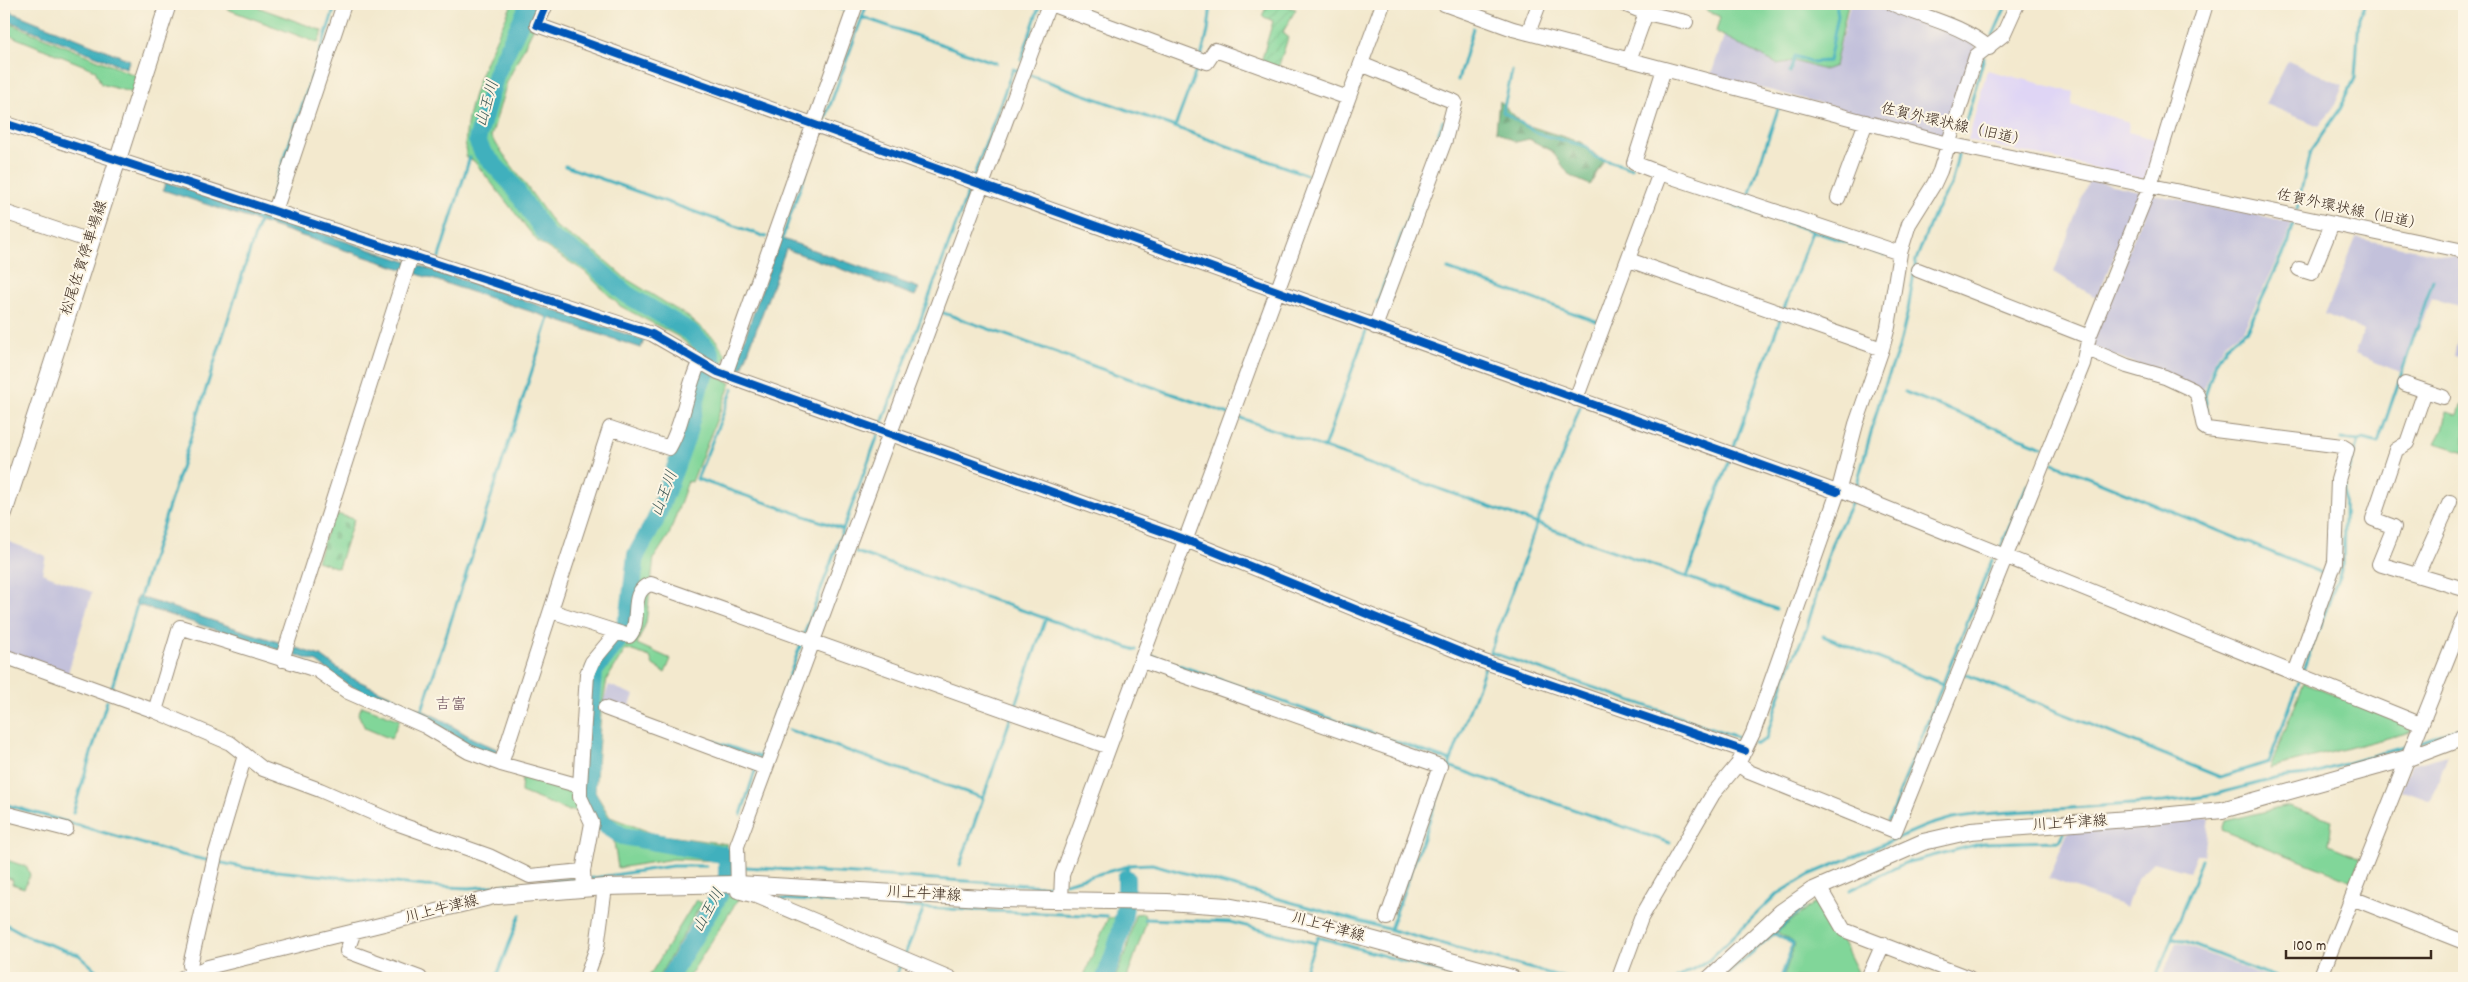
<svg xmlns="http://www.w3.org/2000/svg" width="2468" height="982" font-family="Dekko,'Klee One',sans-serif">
	<defs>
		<pattern id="forest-firs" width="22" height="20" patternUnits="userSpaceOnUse" patternTransform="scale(1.25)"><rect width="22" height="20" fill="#68b781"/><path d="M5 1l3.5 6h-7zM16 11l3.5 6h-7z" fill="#579569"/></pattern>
		<pattern id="cemetery-stones" width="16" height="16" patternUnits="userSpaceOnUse" patternTransform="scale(1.25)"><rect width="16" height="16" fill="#81d699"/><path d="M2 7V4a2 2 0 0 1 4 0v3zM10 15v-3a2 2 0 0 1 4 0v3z" fill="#70b883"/></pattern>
		<pattern id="garden-furrows" width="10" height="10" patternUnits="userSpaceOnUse" patternTransform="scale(1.25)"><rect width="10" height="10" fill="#81d699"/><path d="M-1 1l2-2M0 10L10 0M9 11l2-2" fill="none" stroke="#70b883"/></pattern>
	</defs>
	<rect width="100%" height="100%" fill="#fcf5e5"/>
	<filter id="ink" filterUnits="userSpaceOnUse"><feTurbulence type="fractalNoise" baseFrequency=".02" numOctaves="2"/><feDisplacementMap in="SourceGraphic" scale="10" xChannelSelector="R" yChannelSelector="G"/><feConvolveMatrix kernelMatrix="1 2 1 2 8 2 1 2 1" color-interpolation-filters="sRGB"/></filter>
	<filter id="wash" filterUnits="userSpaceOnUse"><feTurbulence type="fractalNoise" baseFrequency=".0096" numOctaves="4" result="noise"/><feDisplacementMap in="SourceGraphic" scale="20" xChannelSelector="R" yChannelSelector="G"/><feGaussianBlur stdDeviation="1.12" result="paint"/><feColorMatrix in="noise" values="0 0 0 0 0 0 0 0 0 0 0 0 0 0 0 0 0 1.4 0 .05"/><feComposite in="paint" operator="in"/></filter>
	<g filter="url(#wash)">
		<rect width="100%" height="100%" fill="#f3e9ce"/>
		<path fill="#dfd5f5" d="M1987,70L2073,92L2071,105L2129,122L2128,132L2158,140L2145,179L1968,140Z"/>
		<path fill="#c3c1db" d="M1850,4H1889L1977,43L1946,136L1711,75L1724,36L1777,64L1794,61L1824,70L1835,66Z
			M2288,61L2343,85L2333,108L2319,126L2266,104Z
			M2089,180L2140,191L2097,298L2054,272Z
			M2152,194L2291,223L2287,241L2243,330L2224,344L2215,360L2203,390L2093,347L2091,340Z
			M2356,238L2464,259V307L2432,299L2400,372L2355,354L2364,331L2325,314Z
			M2464,311V358L2454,356Z
			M4,540L46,556L42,573L92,592L67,676L4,651Z
			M609,685L634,695L626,714L602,705Z
			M2448,755L2431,801L2401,790L2411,765Z
			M2209,817L2204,855H2196L2189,872L2154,862L2138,877L2126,907L2049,878L2069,829Z
			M2176,942L2270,978H2162Z"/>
		<path fill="#81d699" stroke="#5e805c" d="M229,4H249L323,31L318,43L227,9Z
			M512,4H525L493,69L474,137L477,150L508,183L545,237L584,262L623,297L689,334L704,351L707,361L679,337L620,306L584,271L538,242L474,161L466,157C461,105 491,51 512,4Z
			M535,4H543L533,29L507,82L491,137L556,227L597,253L625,278L687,316L716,340L726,355L723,366L718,364L712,346L687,323L630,291L594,260L551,234L515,181L486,149L482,136L499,78Z
			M1695,4H1848L1835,66L1824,70L1794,61L1777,64L1716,32L1720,17Z
			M4,21L137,76L133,93L101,84L95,70L4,33Z
			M712,374L731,383L692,482L688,481L669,535L654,558L646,623L637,644L671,659L665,673L653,665L650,657L626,649L607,679L601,713L595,792L610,817L655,834L727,844L725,851L635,834L605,821L590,793L597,672L630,628L640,555L658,523L691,437L704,386Z
			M2461,405L2464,406V452L2436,443L2443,430L2447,412L2458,415Z
			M2304,682L2413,726L2411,732L2270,768Z
			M362,706L400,720L391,739L365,728L358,714Z
			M522,775L574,790L580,810L569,811L521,792Z
			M2288,806L2332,820L2329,845L2361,858L2352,881L2222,830L2225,821Z
			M613,836L651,848L717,856L720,861L673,859L618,868Z
			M4,859L27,867L30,875L24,888L12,884L13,880L4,876Z
			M726,896L739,898L688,978H676Z
			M1821,898L1861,978H1783L1795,944L1777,932Z
			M696,900L702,903L658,978H648Z
			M1144,913L1146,923L1127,978H1115L1127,949L1135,914Z
			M1117,917L1113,938L1096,978H1083L1108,918Z"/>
		<path fill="url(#forest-firs)" stroke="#527050" d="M1499,101L1523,124L1583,143L1603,162L1590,185L1570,176L1552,151L1529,139L1516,142L1496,131Z"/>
		<path fill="url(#cemetery-stones)" stroke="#5e805c" d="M333,513L354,519L338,568L317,561Z"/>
		<path fill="url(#garden-furrows)" stroke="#5e805c" d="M1268,4H1279L1296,9L1283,32L1288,38L1278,68L1261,62L1273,21L1262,16Z"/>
		<path fill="#41b0bd" stroke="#3e6d6e" d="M4,9L130,60L126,68L4,19Z
			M166,182L644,340L641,348L163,190Z
			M780,238L919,288L915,296L786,249L740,374L733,371Z
			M137,596L321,656L350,677L439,718L472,738L497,749L495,756L468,745L435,724L346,684L317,662L135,604Z"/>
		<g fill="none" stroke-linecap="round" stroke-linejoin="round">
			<path stroke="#41b0bd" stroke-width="3" d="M826,4L845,10
				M1475,8L1476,4
				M862,17L996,63
				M1993,35L2007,4
				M1201,57L1208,31L1211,4
				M1021,60L1040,4
				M1512,71L1503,112L1539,134L1585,146L1595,157L1631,168
				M1790,72L1795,56L1810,62L1829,61L1838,15L1836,4
				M1027,74L1175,127L1199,63
				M1458,80L1473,28
				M824,122L867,4
				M1175,127L1307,175
				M1963,132L1984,57
				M565,166L766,237
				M973,178L1013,69L1021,72
				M1749,196L1778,109
				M1715,199L1885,255
				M270,202L336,4
				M2297,209L2310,152L2340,109L2355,78L2359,17L2365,4
				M782,239L819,134
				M439,257L470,157
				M1448,269L1599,322
				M1377,303L1443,121
				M1784,309L1812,231
				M938,311L1229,414
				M733,389L697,479L843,529
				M1905,392L2043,447
				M2207,410L2205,395L2216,362L2226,346L2247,330L2289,242L2293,225
				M1235,416L1776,609
				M881,426L971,184
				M2358,441L2363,439L2378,443L2433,280
				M1324,448L1366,331
				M1733,449L1780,320
				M2053,463L2324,574
				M1855,491L1881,396L1899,348L1908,310L1916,260L1933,216L1951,185L1958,155
				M2001,547L2027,485
				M856,552L1136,650
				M1687,577L1729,461
				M140,597L259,222
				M804,635L878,435
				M1823,636L1943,684
				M1490,652L1580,407
				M1153,656L1451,761
				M1488,658L1490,652L1746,740
				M2303,670L2343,565L2345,482L2358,441L2342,439
				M1965,674L2220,777L2269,762L2299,682
				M111,690L137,605
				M1015,708L1046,618
				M422,710L549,318
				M789,730L983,798
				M707,739L759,757
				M1754,743L1757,744L1766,739L1786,675L1806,630L1832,543L1853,500
				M2418,743L2464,726
				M758,762L802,641
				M1449,766L1670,843
				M4,804L182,855L211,861
				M73,813L107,701
				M741,815L756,768
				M1888,822L1992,560
				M727,858L731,847
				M217,862L247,868L425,886L469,888L579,879
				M960,865L1011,717
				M745,867L1044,886L1059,884
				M1126,878V872L1129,865L1152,864L1566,978
				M588,879L672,866H706
				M1065,883L1129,866
				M1850,890L1905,863L1983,843L2060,841L2064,833
				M780,899L924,908L1107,916
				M1145,919L1230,922L1315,943
				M4,923L31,938L79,955L97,971L116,978
				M1390,929L1485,667
				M1773,933L1793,944L1781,978
				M2172,937L2278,978
				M905,954L924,908
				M496,978L520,915
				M895,978L901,963
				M1302,978L1318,937L1462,978
				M1677,978L1709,960L1776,895L1809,875L1926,826L1953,818L1982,814L2163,802L2208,796L2278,778L2307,775L2407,746
				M1723,978L1804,907
				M2156,978L2202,860"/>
			<path stroke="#41b0bd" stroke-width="18" d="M529,4L496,74L477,140L483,153L511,183L547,236L589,261L626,294L689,331L709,350L713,362L700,384L686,439L655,521L636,555L629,614L620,638L594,671L586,794L600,821L622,836L721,854L727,858V877L718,897L669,978
				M1105,978C1119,943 1127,917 1126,878"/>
		</g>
	</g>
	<g filter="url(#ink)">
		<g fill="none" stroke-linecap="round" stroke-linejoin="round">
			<defs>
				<path id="minor" d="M546,4L537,25L1837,492
					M1050,4L1207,62L1215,50L1348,98
					M1444,4L1513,29L1948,144L2464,251
					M1624,4L1646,13L1686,22
					M1893,4C1925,18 1961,24 1989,48
					M1528,33L1539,4
					M1629,60L1646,13
					M1361,64L1455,102L1445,140L1375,327
					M4,123L652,334L718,372L1186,540L1482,661L1745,751
					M1660,173L1900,253
					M1838,198L1866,122
					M275,211L344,4
					M4,212L90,241
					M1629,260L1882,349
					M2299,269L2312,273L2332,224
					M1918,270L2089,337
					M2088,349L2127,366L2165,377L2193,390L2197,394L2204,427L2207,429L2342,446L2347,449L2338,480L2335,562L2295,673
					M725,375L856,4
					M2405,384L2443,397
					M2425,391L2407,443L2396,450L2373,519L2394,527L2379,564L2464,589
					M1576,399L1660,173L1634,163L1664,69
					M1839,489L2420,724
					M2417,575L2450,502
					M551,611L629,636C643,622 627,591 651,584L1109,747
					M4,656L155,711L230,743L263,769L320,790L396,823L489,856L530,876L583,871
					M282,660L411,256
					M1142,661L1440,766L1387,918
					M605,708L766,768
					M155,711L180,627L317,670L348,692L425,726L469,752L501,764L580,786V797L592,823L583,871L584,889
					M501,764L610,428L669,448C684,422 686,390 699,363
					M1738,764L1749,772L1895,831L2083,364L2089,337L2150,186L2206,4
					M580,786L587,674L592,662L617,632
					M4,813L66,829
					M1819,887L1844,930L1969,978
					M2352,898L2464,942
					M1061,901L1062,875L1383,4
					M354,931L347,951L420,978
					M192,973L190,965L215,856L245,755
					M182,978L208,967L498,896
					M586,978L597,947L605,887
					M950,978L759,897L738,891L737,846L1049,4
					M1619,978L1641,918L1713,794L1738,764L1753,733L1839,489L1856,424L1882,349L1888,327L1900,253L1909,224L1934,184L1940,171L1976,56L2003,35L2017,4
					M1868,978L1883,944
					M2320,978L2464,617"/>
				<path id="major" d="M4,513L168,4
					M498,896L605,887L737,884L1001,899L1167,902L1227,906L1305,921L1512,978
					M1710,978L1781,912L1811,891L1923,842L1971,831L2141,818L2222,810L2411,757L2464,737"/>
			</defs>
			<use href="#minor" stroke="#978a76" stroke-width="16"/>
			<use href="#major" stroke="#978a76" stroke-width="18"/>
			<use href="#minor" stroke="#fff" stroke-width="14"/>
			<use href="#major" stroke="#fff" stroke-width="16"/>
			<defs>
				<path id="cycleway" d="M546,4L537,25L1837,492
					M4,123L652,334L718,372L1186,540L1482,661L1745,751"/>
			</defs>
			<use href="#cycleway" stroke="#fcf5e5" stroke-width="11"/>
			<use href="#cycleway" stroke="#0057b8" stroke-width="8"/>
		</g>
	</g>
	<g text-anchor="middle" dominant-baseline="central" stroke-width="4" stroke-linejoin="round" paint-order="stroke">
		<g font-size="15" fill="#3b2a1e" stroke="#fcf5e5">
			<text transform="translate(1954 126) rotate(13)">佐賀外環状線（旧道）</text>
			<text transform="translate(2350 211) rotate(12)">佐賀外環状線（旧道）</text>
			<text transform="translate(85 258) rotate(-72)">松尾佐賀停車場線</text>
			<text transform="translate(2070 824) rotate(-4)">川上牛津線</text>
			<text transform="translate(924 895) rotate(3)">川上牛津線</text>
			<text transform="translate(442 910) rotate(-14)">川上牛津線</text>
			<text transform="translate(1328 928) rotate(15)">川上牛津線</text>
		</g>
		<g font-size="16" font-style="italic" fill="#3d5956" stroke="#fcf5e5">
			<text transform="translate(488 104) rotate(-74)">山王川</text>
			<text transform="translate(665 494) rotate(-69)">山王川</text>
			<text transform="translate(709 911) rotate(-61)">山王川</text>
		</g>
		<g font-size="16" fill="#6e535f" stroke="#fcf5e5">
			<text x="451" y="705">吉富</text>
		</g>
	</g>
	<rect width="2468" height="982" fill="none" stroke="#fcf5e5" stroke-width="20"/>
	<path d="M2286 950v8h145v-8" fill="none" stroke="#3b2a1e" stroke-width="2.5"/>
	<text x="2293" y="950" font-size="15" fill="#3b2a1e" stroke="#fcf5e5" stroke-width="4" paint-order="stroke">100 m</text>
</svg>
